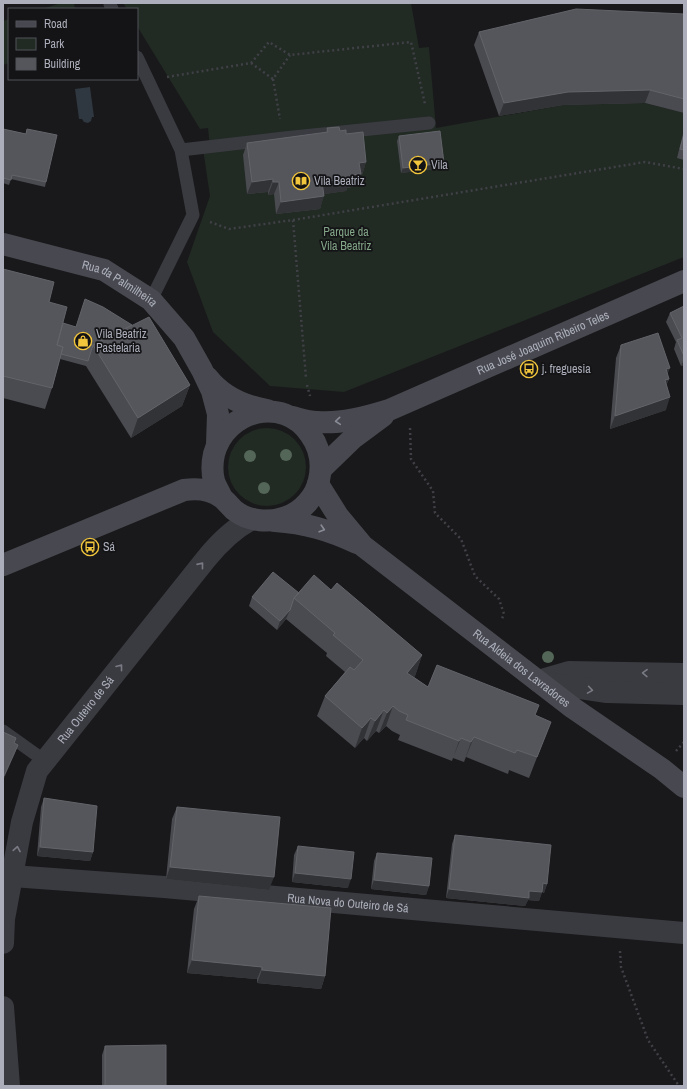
<svg xmlns="http://www.w3.org/2000/svg" width="687" height="1089" font-family="'Archivo Narrow',sans-serif">
	<rect width="100%" height="100%" fill="#19191b"/>
	<path fill="#212a23" d="M61,3H74L75,9H42Z
		M123,3H411L419,48L429,47L436,128L563,105L645,103L684,113V257L344,392L270,386L213,332L187,262L210,196L203,149L210,148L208,128L200,129L137,26V9H127Z
		M9,19V63L3,65V21Z
		M228 467a39 39 0 1 1 78 0a39 39 0 1 1-78 0Z"/>
	<path fill="#2f3740" d="M90,87L94,117H92L91,121L88,123L84,122L82,119H79L75,89Z"/>
	<g fill="none" stroke-linecap="round" stroke-linejoin="round">
		<path stroke="#404147" stroke-width="2.5" stroke-dasharray="2 3" stroke-linecap="butt" d="M251,63L273,79L290,55
			M167,77L251,63L269,42L290,55L411,42L425,104
			M273,79L280,119
			M293,220L645,162L684,169
			M210,222L229,229L293,220L306,378
			M307,385L310,396
			M410,428L411,459L433,491L435,513L461,539L475,576L499,599L504,614L501,621
			M676,751L684,742
			M620,951L621,967L648,1040L679,1086"/>
		<path stroke="#3a3b40" stroke-width="13" d="M110,4L112,9
			M137,57L181,150L193,215L151,300
			M181,150L284,138L429,123
			M3,731L45,761"/>
		<g stroke="#3a3b40" stroke-width="22">
			<path d="M538,681L569,672L684,674"/>
			<path d="M547,683L607,692L684,694"/>
			<path id="s1" d="M12,876L164,887L684,933"/>
			<path id="s2" d="M3,943L4,919L22,822L37,771L206,559C219,543 233,529 252,519"/>
			<path d="M3,1007L9,1086"/>
		</g>
		<g stroke="#484950" stroke-width="22">
			<path id="s3" d="M3,244L104,270L151,300L184,338L202,370L212,391L218,414L217,445"/>
			<path d="M208,378C223,397 244,406 267,410"/>
			<path id="s4" d="M292,417C300,419 309,422 317,422C341,424 366,417 389,410L684,281"/>
			<path d="M321,469L352,439L383,416"/>
			<path id="s5" d="M318,484L338,516L363,546L573,708L662,769L684,787"/>
			<path d="M275,521C305,523 329,530 357,543"/>
			<path d="M3,565L184,490C198,488 210,489 221,497C226,501 230,506 234,510C249,522 270,523 286,517C302,512 316,496 319,480C323,463 320,448 310,434C283,395 226,410 214,454C212,463 212,473 214,481C216,487 220,493 222,498"/>
		</g>
	</g>
	<g fill="#536657">
		<circle cx="286" cy="455" r="6"/>
		<circle cx="250" cy="456" r="6"/>
		<circle cx="264" cy="488" r="6"/>
		<circle cx="548" cy="657" r="6"/>
	</g>
	<path fill="#4a4b50" d="M684,14V113L645,103L563,105L499,116L474,45L479,32Z
		M327,128L340,131L346,134L366,162L362,175H360L356,186L347,188L346,191L324,194L320,209L276,214L274,194L268,195V192L247,194L243,155L247,143L326,133Z
		M3,129L26,134L27,129L46,182L45,187L11,179L9,185L3,183Z
		M684,130V160L677,158Z
		M399,136L442,168L401,173L397,141Z
		M3,269L49,302L63,323L190,385L182,406L131,438L86,366L60,359L52,388L45,409L3,398Z
		M684,306V365L681,366L674,349L676,342L666,322L670,313Z
		M621,345L667,374L669,379L666,385V410L610,429L616,358Z
		M331,590L422,655L415,676L414,677L428,687L535,715L543,742L529,778L509,770L508,774L466,757L464,762L453,758L452,761L398,740L400,735L392,731L386,726L379,733L376,731L367,741L364,738L355,748L317,716L325,696L345,672L326,656L327,653L286,619L277,630L249,606L252,597Z
		M44,798L93,852L90,861L37,856L41,807Z
		M177,807L269,890L166,879L172,819Z
		M455,835L547,884L544,893L542,892L539,901L528,900L525,906L446,898L452,844Z
		M298,846L348,888L292,882L294,855Z
		M377,853L429,886L426,895L371,889L374,861Z
		M199,896L325,976L321,989L257,983V979L187,973L194,909Z
		M105,1046L166,1086H102V1055Z"/>
	<path fill="#323336" d="M650,90L645,103L563,105L499,116L504,103L568,92Z
		M366,162L362,175H360L356,186L347,188L346,191L318,195L322,182L350,175L359,163Z
		M444,163L442,168L401,173L403,168Z
		M273,179L268,192L247,194L252,182Z
		M273,182H279L274,194L268,195Z
		M324,196L320,209L276,214L281,202Z
		M684,359V365L681,366Z
		M670,368L665,380L669,379L664,391L666,369Z
		M190,385L182,406L131,438L138,418Z
		M670,397L666,410L610,429L615,416Z
		M290,610L286,619L277,630L280,621Z
		M422,655L415,676L400,693L407,673Z
		M393,706L386,726L379,733L387,713Z
		M384,710L376,731L367,741L375,721Z
		M371,718L364,738L355,748L362,728Z
		M474,737L464,762L471,742Z
		M461,738L453,758L452,761L459,741Z
		M18,745L15,753L3,781L4,776Z
		M40,847L93,852L90,861L37,856Z
		M170,867L274,877L269,890L166,879Z
		M295,873L351,879L348,888L292,882Z
		M374,880L429,886L426,895L371,889Z
		M543,883L547,884L544,893L542,892L539,901L528,900L525,906L446,898L449,889L529,891Z
		M192,960L262,967L257,979L187,973Z
		M262,970L325,976L321,989L257,983Z"/>
	<path fill="#55565c" stroke="#62646a" d="M576,9L684,14V99L650,90L568,92L504,103L479,32Z
		M339,127L340,131L346,130V134L363,132L366,162L359,163L361,174L350,175L351,178L322,182L324,196L281,202L279,182H273V179L252,182L247,143L328,132L327,128Z
		M3,129L26,134L27,129L57,135L46,182L12,175L11,180L3,178Z
		M440,131L444,163L403,168L399,136Z
		M684,134V150L680,149Z
		M3,269L54,282L49,302L67,307L57,345L63,347L52,388L3,376Z
		M85,299L103,307L132,325L93,345L88,361L61,354L63,347L57,345L63,323L76,327Z
		M684,306V356L677,340L682,338L670,313Z
		M149,317L190,385L138,418L93,345Z
		M658,333L670,368L666,369L669,379L665,380L670,397L615,416L621,345Z
		M273,572L299,593L294,598L290,610L280,621L252,597Z
		M314,575L331,590L337,583L422,655L407,673L428,687L437,665L539,705L535,715L551,722L537,757L517,750L515,753L474,737L471,742L461,738L459,741L406,720L408,715L399,711L393,706L387,713L384,710L375,721L371,718L362,728L325,696L350,667L354,670L363,660L333,635L335,633L294,598Z
		M3,732L16,738L14,743L18,745L4,776L3,775Z
		M44,798L97,806L93,852L40,847Z
		M177,807L280,817L274,877L170,867Z
		M455,835L551,845L547,884L543,883L542,892L529,891V898L449,889Z
		M298,846L354,852L351,879L295,873Z
		M377,853L432,858L429,886L374,880Z
		M199,896L331,908L325,976L262,970V967L192,960Z
		M166,1045V1086H105V1046Z"/>
	<defs><path id="oneway-chevron" d="M-2-3.5L2.5 0L-2 3.5" fill="none" stroke-width="1.6" stroke-linecap="round" stroke-linejoin="round"/></defs>
	<g stroke="#898b96">
		<use href="#oneway-chevron" transform="translate(338 421) rotate(175)"/>
		<use href="#oneway-chevron" transform="translate(322 529) rotate(17)"/>
	</g>
	<g stroke="#797b84">
		<use href="#oneway-chevron" transform="translate(201 565) rotate(-51)"/>
		<use href="#oneway-chevron" transform="translate(120 667) rotate(-52)"/>
		<use href="#oneway-chevron" transform="translate(645 673) rotate(-179)"/>
		<use href="#oneway-chevron" transform="translate(590 690) rotate(9)"/>
		<use href="#oneway-chevron" transform="translate(17 849) rotate(-80)"/>
	</g>
	<defs>
		<symbol id="bar-ring" viewBox="-11 -11 22 22"><circle r="9.5" fill="#141416" stroke="#f1c53c" stroke-width="1.5"/><path d="M-6-5H6L.8 .8V4.5H3.5V6h-7V4.5H-.8V.8Z" fill="#f1c53c"/></symbol>
		<symbol id="library-ring" viewBox="-11 -11 22 22"><circle r="9.5" fill="#141416" stroke="#f1c53c" stroke-width="1.5"/><path d="M-6-4Q-3-5.5-.7-3.5V5Q-3 3-6 4ZM6-4Q3-5.5 .7-3.5V5Q3 3 6 4Z" fill="#f1c53c"/></symbol>
		<symbol id="shop-ring" viewBox="-11 -11 22 22"><circle r="9.5" fill="#141416" stroke="#f1c53c" stroke-width="1.5"/><path d="M-5-2.5h2.3a2.7 3.5 0 0 1 5.4 0H5L5.5 6h-11ZM-1.5-2.5h3a1.5 2.3 0 0 0-3 0Z" fill="#f1c53c"/></symbol>
		<symbol id="bus-ring" viewBox="-11 -11 22 22"><circle r="9.5" fill="#141416" stroke="#f1c53c" stroke-width="1.5"/><path d="M-5-6H5V4H4V6H2V4H-2V6H-4V4H-5ZM-3.5-4V0h7V-4ZM-3.5 1.2v1.5H-2V1.2ZM2 1.2v1.5H3.5V1.2Z" fill="#f1c53c"/></symbol>
	</defs>
	<g fill-rule="evenodd">
		<use href="#bar-ring" x="408" y="155" width="20" height="20"/>
		<use href="#library-ring" x="291" y="171" width="20" height="20"/>
		<use href="#shop-ring" x="73" y="331" width="20" height="20"/>
		<use href="#bus-ring" x="519" y="359" width="20" height="20"/>
		<use href="#bus-ring" x="80" y="537" width="20" height="20"/>
	</g>
	<g text-anchor="middle" dominant-baseline="central" stroke-width="3.5" stroke-linejoin="round" paint-order="stroke">
		<g font-size="12" fill="#acafbb" stroke="#141416" text-anchor="start">
			<text x="431" y="165">Vila</text>
			<text x="314" y="181">Vila Beatriz</text>
			<text x="96" y="334">Vila Beatriz<tspan x="96" dy="14">Pastelaria</tspan></text>
			<text x="542" y="369">j. freguesia</text>
			<text x="103" y="547">Sá</text>
		</g>
		<g font-size="12" fill="#83a588" stroke="#141416">
			<text x="346" y="232">Parque da<tspan x="346" dy="14">Vila Beatriz</tspan></text>
		</g>
		<g font-size="12" fill="#acafbb" stroke="#141416">
			<text stroke="none"><textPath href="#s3" startOffset="124">Rua da Palmilheira</textPath></text>
			<text stroke="none"><textPath href="#s4" startOffset="267">Rua José Joaquim Ribeiro Teles</textPath></text>
			<text stroke="none"><textPath href="#s5" startOffset="277">Rua Aldeia dos Lavradores</textPath></text>
			<text stroke="none"><textPath href="#s2" startOffset="254">Rua Outeiro de Sá</textPath></text>
			<text stroke="none"><textPath href="#s1" startOffset="337">Rua Nova do Outeiro de Sá</textPath></text>
		</g>
	</g>
	<rect width="687" height="1089" fill="none" stroke="#acafbb" stroke-width="8"/>
	<rect x="8" y="8" width="130" height="72" fill="#141416" stroke="#515258"/>
	<rect x="16" y="21" width="20" height="6" fill="#484950" stroke="#515258"/>
	<text x="44" y="28" font-size="12" fill="#acafbb">Road</text>
	<rect x="16" y="38" width="20" height="12" fill="#212a23" stroke="#515258"/>
	<text x="44" y="48" font-size="12" fill="#acafbb">Park</text>
	<rect x="16" y="58" width="20" height="12" fill="#55565c" stroke="#515258"/>
	<text x="44" y="68" font-size="12" fill="#acafbb">Building</text>
</svg>
